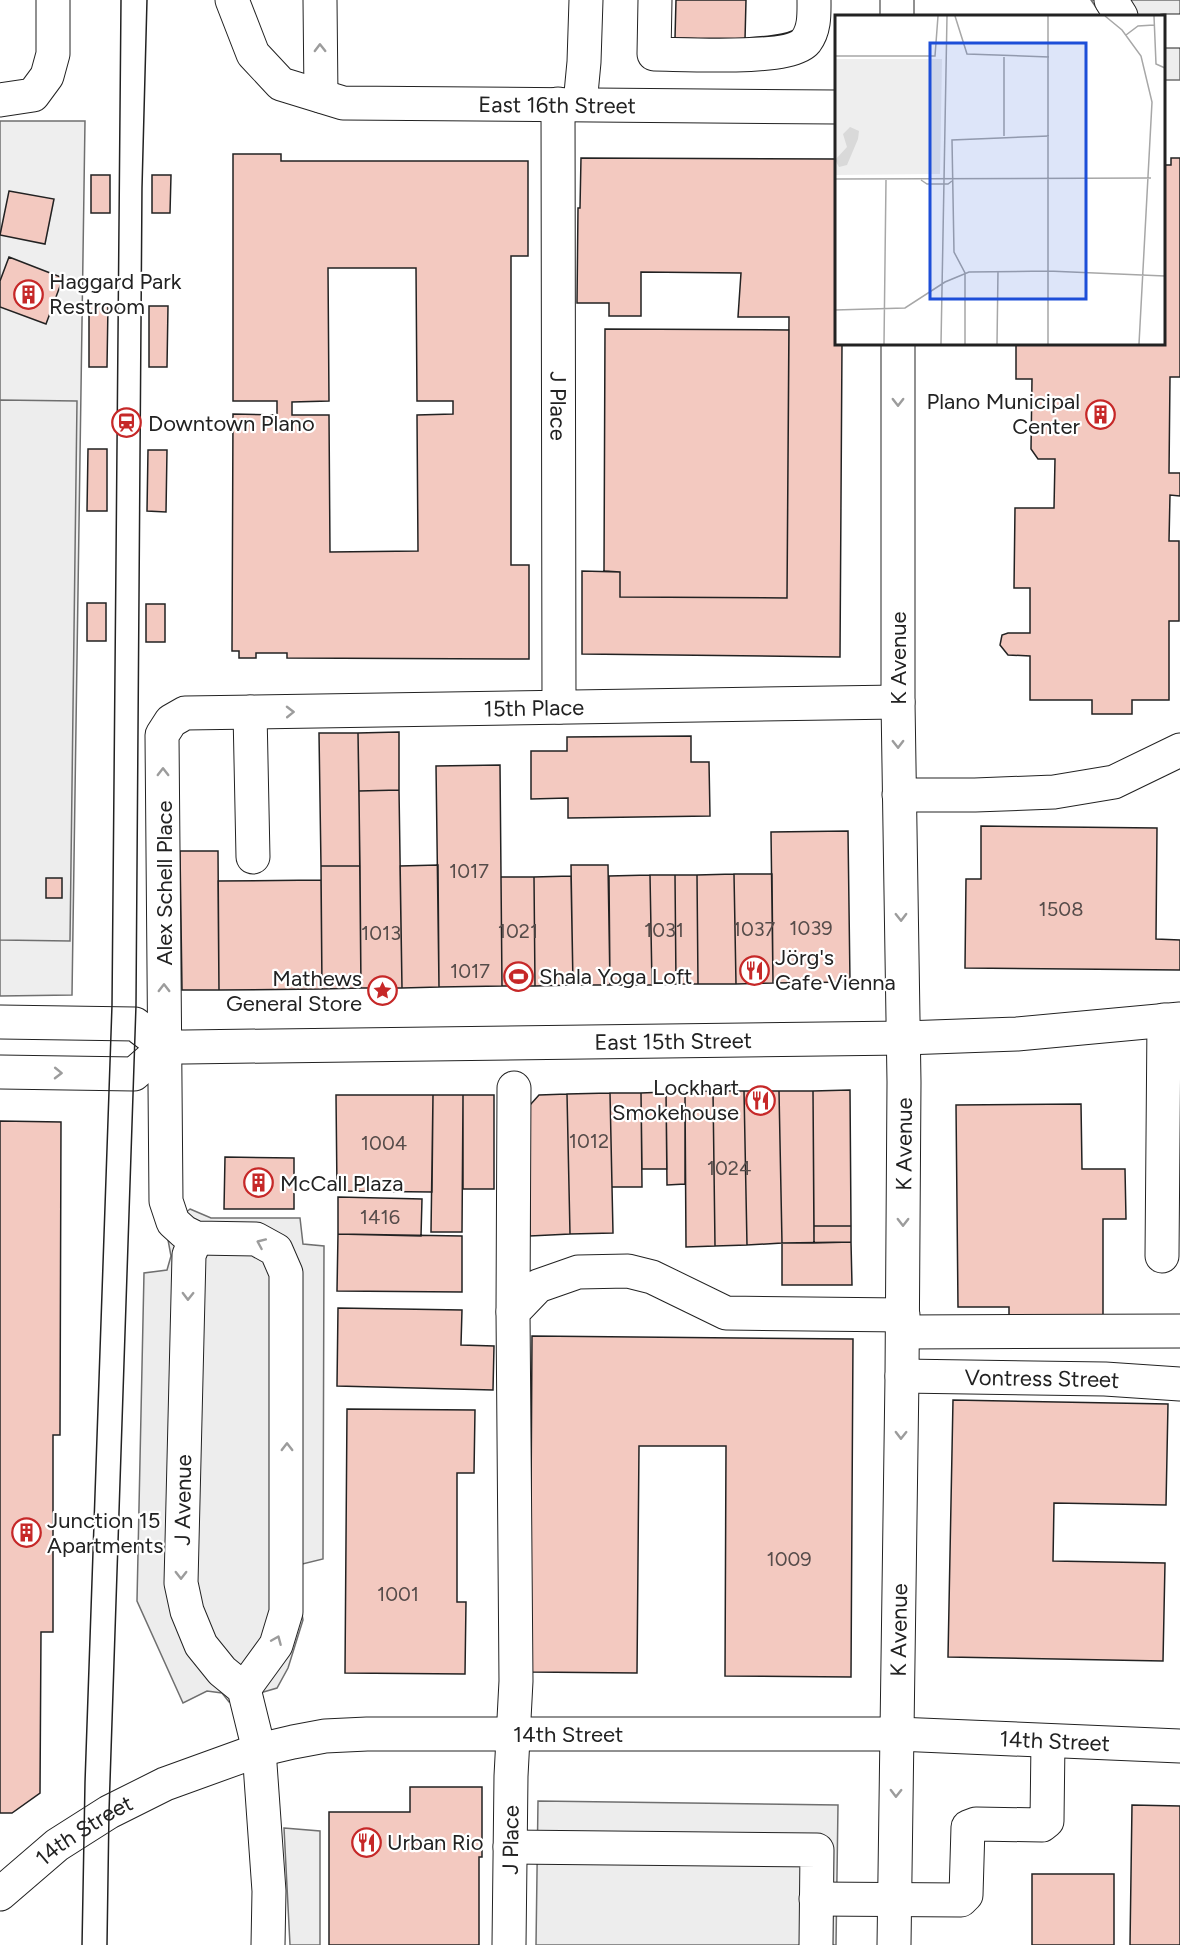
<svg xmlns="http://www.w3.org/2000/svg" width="1180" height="1945" font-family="Figtree,sans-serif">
	<rect width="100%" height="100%" fill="#fff"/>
	<path fill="#eee" stroke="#6f6f6f" stroke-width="1.5" d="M0,121H85L72,995L0,996Z"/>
	<path fill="#ededed" stroke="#6f6f6f" stroke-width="1.5" d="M1091,0H1180V80H1164V16H1102Z
		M0,400L77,401L70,941L0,940Z
		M190,1209L211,1218H300L303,1244L324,1246L323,1559L294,1566L303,1620L288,1668L277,1688L229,1702L222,1693L207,1691L183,1703L137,1601L144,1273L167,1270L171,1256L166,1229Z
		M538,1801L838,1805L836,1945H536Z
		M284,1828L320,1831V1945H290Z"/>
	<path fill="#f3c9c0" stroke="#222" stroke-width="1.5" fill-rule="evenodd" d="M676,0H746L745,40L675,38Z
		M233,154H281V161H528V256H511V565H529V659L287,658V653H256V658H239V651H232L233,414L277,415V401H233ZM328,268H416L417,401H453V414L417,415L418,551L330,552L329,415H292V402L329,401Z
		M581,158L836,159V344H842L840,657L582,654V571L620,572V597L787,598L789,317H738L741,273L641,272V316H609V303H577L578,208H580Z
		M1171,158H1180V377H1170L1169,473H1180V496L1170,495L1169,541H1179V621H1169V700H1132V714H1092V700H1030V656L1008,655L1000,645L1002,635L1008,633H1030V588H1014L1015,508H1054L1055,459H1038L1031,449L1032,379H1016V344H1164V165H1171Z
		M91,175H110V213H91Z
		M152,175H171L170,213H152Z
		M9,191L54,199L45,244L0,235Z
		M9,257L63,278L46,324L0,307V281Z
		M89,305H108L107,367H89Z
		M149,306H168L167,367H149Z
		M605,329L789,330L787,598L620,597V572L604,571Z
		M88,449H107V511H87Z
		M148,450H167L166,512L147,511Z
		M87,603H106V641H87Z
		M146,604H165V642H146Z
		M399,732V790L359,791L358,733Z
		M319,733H358L360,866H321Z
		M691,736V762H709L710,816L568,818V798L531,799V751H567V737Z
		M500,765L502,986L439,987L436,766Z
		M399,790L402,988H361L359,791Z
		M981,826L1157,828L1156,939L1180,940V970L965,968L966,879H981Z
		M848,831L850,982L773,983L771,832Z
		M180,851H218L219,990H182Z
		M438,865L439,987L402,988L400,866Z
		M571,865H608L610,985H573Z
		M321,866H360L361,988L322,989Z
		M734,874H772L773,983L736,984Z
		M734,874L736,984H698L697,875Z
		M650,875L652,985H610L609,876Z
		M650,875H675L676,984L652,985Z
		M675,875H697L698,984H676Z
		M571,876L573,985L535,986L534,877Z
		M501,877H534L535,986H502Z
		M46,878H62V898H46Z
		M321,880L322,989L219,990L218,881Z
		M850,1090L851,1226H814L813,1091Z
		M713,1091L715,1246L686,1247L685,1092Z
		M713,1091H744L747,1245L715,1246Z
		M744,1091H779L782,1243L747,1245Z
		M779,1091H813L814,1243H782Z
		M666,1092L667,1169H642L641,1093Z
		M666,1092H685V1184L667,1185Z
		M610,1093L613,1233L570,1234L567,1094Z
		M610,1093H641L642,1187H612Z
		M567,1094L570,1234L530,1236V1105L539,1095Z
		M336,1095H433L432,1192L337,1191Z
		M433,1095H463L462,1232H431Z
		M463,1095H494V1189H463Z
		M1081,1104L1082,1169H1125L1126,1219H1103V1322H1009V1307H958L956,1105Z
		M0,1121L61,1122L60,1435H53V1632H41L40,1793L12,1813H0Z
		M225,1157L294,1158V1209H224Z
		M338,1197L422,1199L421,1236L338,1234Z
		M814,1226H851V1242L814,1243Z
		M338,1234L462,1236V1292L337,1291Z
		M851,1242L852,1285H782V1243Z
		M338,1308L462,1310L461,1345L494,1346L493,1390L337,1386Z
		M532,1336L853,1339L851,1677L725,1676L726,1446H639L637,1673L530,1672Z
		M953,1400L1168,1404L1166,1505L1054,1503L1053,1561L1165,1563L1163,1661L948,1657Z
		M347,1409L475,1410L474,1473H457V1602H466L465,1674L345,1673Z
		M410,1787H482V1857H479V1945H329V1812H410Z
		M1132,1805L1180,1806V1945H1130Z
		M1032,1874H1114V1945H1032Z"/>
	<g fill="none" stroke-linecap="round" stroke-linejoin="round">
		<defs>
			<g id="minor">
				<path id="s1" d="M232,0L253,54L281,84L343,103L836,107"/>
				<path d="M320,0L321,96"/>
				<path d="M655,0L654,54C682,54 790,61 806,41C815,29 814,13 814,0"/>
				<path d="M1111,0L1121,16"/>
				<path d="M1164,31H1180"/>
				<path d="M0,100L33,95L47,76L53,54V0"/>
				<path id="s2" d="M558,104L559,707"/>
				<path d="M580,104L584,62L586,0"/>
				<path d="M250,712L253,857"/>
				<path d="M899,795H975L1054,792L1114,782L1180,750"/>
				<path d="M196,1238L189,1255L181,1583L187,1611L201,1645L222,1671L244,1689L259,1750L269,1891L268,1945"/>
				<path d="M1162,1256L1164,1020"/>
				<path d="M513,1312L514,1088"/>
				<path d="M903,1332L1180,1331"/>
				<path id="s3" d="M902,1376L1105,1379L1180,1384"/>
				<path id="s4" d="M244,1689L276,1645L286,1612V1273L276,1250L256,1239L196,1238L184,1232L173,1222L166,1201L162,735L171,721L185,713L898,702"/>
				<path d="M510,1847L817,1850L816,1945"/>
				<path id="s5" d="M0,1894L57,1845L109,1812L165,1784L259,1750L293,1742L325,1736L367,1734H897"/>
				<path d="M816,1899L961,1900L966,1895L968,1827L976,1824L1042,1825L1047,1821L1048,1741"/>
				<path id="s6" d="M509,1945L511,1776L516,1681L513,1312L538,1286L578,1272L628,1271L652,1277L726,1313L903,1315"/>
			</g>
			<g id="major">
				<path d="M897,0V16"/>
				<path id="s7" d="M0,1022L135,1024L165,1047H185L904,1038L1017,1034L1180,1019"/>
				<path d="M0,1072L134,1074L165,1047"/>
				<path id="s8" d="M897,1734L1180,1746"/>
				<path id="s9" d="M894,1945L902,1376L904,1082L898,702V344"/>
			</g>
		</defs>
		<use href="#minor" stroke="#222" stroke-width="35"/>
		<use href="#major" stroke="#222" stroke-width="35"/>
		<use href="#minor" stroke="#fff" stroke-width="33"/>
		<use href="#major" stroke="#fff" stroke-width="33"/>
		<path stroke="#222" stroke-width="1.5" d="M82,1945L85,1782L112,1005L121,0
			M107,1945L109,1812L136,1005L142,188L147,0"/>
	</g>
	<defs><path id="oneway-chevron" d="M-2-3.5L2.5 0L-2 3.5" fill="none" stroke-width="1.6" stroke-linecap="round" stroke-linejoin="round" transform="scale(1.5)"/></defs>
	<g stroke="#9c9c9c">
		<use href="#oneway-chevron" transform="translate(320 48) rotate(-91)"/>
		<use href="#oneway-chevron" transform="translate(898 402) rotate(90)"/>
		<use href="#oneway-chevron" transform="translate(290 712) rotate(-1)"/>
		<use href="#oneway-chevron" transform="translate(898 744) rotate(89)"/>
		<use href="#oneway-chevron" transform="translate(163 772) rotate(-90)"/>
		<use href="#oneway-chevron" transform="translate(901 917) rotate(89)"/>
		<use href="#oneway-chevron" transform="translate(164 988) rotate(-90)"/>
		<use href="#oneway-chevron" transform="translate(58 1073) rotate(1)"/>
		<use href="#oneway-chevron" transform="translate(903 1222) rotate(90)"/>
		<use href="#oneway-chevron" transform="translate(261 1243) rotate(-156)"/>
		<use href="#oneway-chevron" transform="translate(188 1296) rotate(91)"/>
		<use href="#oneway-chevron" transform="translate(901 1435) rotate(91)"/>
		<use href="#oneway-chevron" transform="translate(287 1447) rotate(-90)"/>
		<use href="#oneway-chevron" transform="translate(181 1575) rotate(90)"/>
		<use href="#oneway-chevron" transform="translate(277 1640) rotate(-67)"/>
		<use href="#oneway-chevron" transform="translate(896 1793) rotate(91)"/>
	</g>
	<defs>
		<symbol id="building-ring" viewBox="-11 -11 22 22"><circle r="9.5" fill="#fff" stroke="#c62828" stroke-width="1.5"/><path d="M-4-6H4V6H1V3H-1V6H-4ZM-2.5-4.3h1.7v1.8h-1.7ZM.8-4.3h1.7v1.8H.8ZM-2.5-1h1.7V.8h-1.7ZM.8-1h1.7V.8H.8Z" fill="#c62828"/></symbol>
		<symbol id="station-ring" viewBox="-11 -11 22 22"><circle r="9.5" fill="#fff" stroke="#c62828" stroke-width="1.5"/><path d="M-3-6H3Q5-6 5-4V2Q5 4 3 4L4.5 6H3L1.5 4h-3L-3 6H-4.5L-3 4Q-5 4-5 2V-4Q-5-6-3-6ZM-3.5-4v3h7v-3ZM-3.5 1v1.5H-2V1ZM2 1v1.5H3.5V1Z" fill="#c62828"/></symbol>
		<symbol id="restaurant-ring" viewBox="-11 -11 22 22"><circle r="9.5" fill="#fff" stroke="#c62828" stroke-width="1.5"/><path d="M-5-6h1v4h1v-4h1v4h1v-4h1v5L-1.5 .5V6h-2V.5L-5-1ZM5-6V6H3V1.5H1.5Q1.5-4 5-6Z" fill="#c62828"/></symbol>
		<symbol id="stadium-ring" viewBox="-11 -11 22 22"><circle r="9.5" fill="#fff" stroke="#c62828" stroke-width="1.5"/><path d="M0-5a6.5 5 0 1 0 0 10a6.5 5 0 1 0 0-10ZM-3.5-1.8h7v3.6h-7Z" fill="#c62828"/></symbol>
		<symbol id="sight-ring" viewBox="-11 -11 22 22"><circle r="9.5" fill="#fff" stroke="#c62828" stroke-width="1.5"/><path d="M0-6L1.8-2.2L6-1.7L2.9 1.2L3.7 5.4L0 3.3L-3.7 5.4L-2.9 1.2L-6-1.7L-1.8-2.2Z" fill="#c62828"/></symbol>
	</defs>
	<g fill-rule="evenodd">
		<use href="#building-ring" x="12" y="278" width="33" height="33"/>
		<use href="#building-ring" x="1084" y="398" width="33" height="33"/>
		<use href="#station-ring" x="110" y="406" width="33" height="33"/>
		<use href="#restaurant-ring" x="738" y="954" width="33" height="33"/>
		<use href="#stadium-ring" x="502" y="960" width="33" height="33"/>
		<use href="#sight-ring" x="366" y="974" width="33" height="33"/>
		<use href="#restaurant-ring" x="744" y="1084" width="33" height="33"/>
		<use href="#building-ring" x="242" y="1166" width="33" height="33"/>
		<use href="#building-ring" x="10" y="1516" width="33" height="33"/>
		<use href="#restaurant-ring" x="350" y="1826" width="33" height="33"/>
	</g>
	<g text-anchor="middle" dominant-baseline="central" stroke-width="4.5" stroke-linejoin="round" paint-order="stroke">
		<g font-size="20" fill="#564c4a">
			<text x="469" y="871">1017</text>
			<text x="1061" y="909">1508</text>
			<text x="811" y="928">1039</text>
			<text x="754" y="929">1037</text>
			<text x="664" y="930">1031</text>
			<text x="518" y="931">1021</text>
			<text x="381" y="933">1013</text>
			<text x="470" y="971">1017</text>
			<text x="589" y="1141">1012</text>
			<text x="384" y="1143">1004</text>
			<text x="729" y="1168">1024</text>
			<text x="380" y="1217">1416</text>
			<text x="789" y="1559">1009</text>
			<text x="398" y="1594">1001</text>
		</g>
		<g font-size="22" fill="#222" stroke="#fff">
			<text stroke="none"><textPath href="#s1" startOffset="378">East 16th Street</textPath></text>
			<text stroke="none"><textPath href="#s2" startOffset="302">J Place</textPath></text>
			<text transform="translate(898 658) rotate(-90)">K Avenue</text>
			<text stroke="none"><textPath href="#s4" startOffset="1434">15th Place</textPath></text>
			<text transform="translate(164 883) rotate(-90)">Alex Schell Place</text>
			<text stroke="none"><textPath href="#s7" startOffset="681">East 15th Street</textPath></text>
			<text stroke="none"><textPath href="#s9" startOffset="801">K Avenue</textPath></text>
			<text stroke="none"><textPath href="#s3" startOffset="140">Vontress Street</textPath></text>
			<text transform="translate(183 1500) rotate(-89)">J Avenue</text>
			<text stroke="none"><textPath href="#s9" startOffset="315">K Avenue</textPath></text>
			<text stroke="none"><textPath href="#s5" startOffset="610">14th Street</textPath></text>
			<text stroke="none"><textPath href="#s8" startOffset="158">14th Street</textPath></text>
			<text stroke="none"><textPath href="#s5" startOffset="106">14th Street</textPath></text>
			<text stroke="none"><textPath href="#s6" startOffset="105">J Place</textPath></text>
		</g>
		<g font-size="22" fill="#222" stroke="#fff" text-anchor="start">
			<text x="49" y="281">Haggard Park<tspan x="49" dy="25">Restroom</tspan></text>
			<text x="1080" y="401" text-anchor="end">Plano Municipal<tspan x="1080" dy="25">Center</tspan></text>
			<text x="148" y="423">Downtown Plano</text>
			<text x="775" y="957">Jörg's<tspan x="775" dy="25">Cafe Vienna</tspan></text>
			<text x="539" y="976">Shala Yoga Loft</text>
			<text x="362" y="978" text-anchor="end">Mathews<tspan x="362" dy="25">General Store</tspan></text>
			<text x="739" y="1087" text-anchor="end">Lockhart<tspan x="739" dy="25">Smokehouse</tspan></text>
			<text x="280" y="1183">McCall Plaza</text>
			<text x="47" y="1520">Junction 15<tspan x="47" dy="25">Apartments</tspan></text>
			<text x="387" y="1842">Urban Rio</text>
		</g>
	</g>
	<g transform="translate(835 15)">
		<rect width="330" height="330" fill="#fff"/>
		<path d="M0,44H107L105,159L0,160Z" fill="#eee"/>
		<path d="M15,112L24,116L23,124L12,150L4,152L0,145L12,132L8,119Z" fill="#d9d9d9"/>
		<path fill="none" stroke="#a7a7a7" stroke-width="1.5" d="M120,1L132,39L214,42M270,1L287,15L306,41L317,87L304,329M319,1L321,49L330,53M291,20L303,11L319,10M0,41H100L103,1M169,42V121M0,164L316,163M86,165L92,169H113L117,166M213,256L330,261M0,295L70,293L110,267L134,257L213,256M49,329L51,165M106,329L112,1M130,329V258L119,237L117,125L214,121M162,329L163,256M213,329V1"/>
		<path fill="#1d4ed8" fill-opacity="0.15" stroke="#1d4ed8" stroke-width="3" d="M95,28H251V284H95Z"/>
		<rect width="330" height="330" fill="none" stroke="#222" stroke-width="3"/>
	</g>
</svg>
